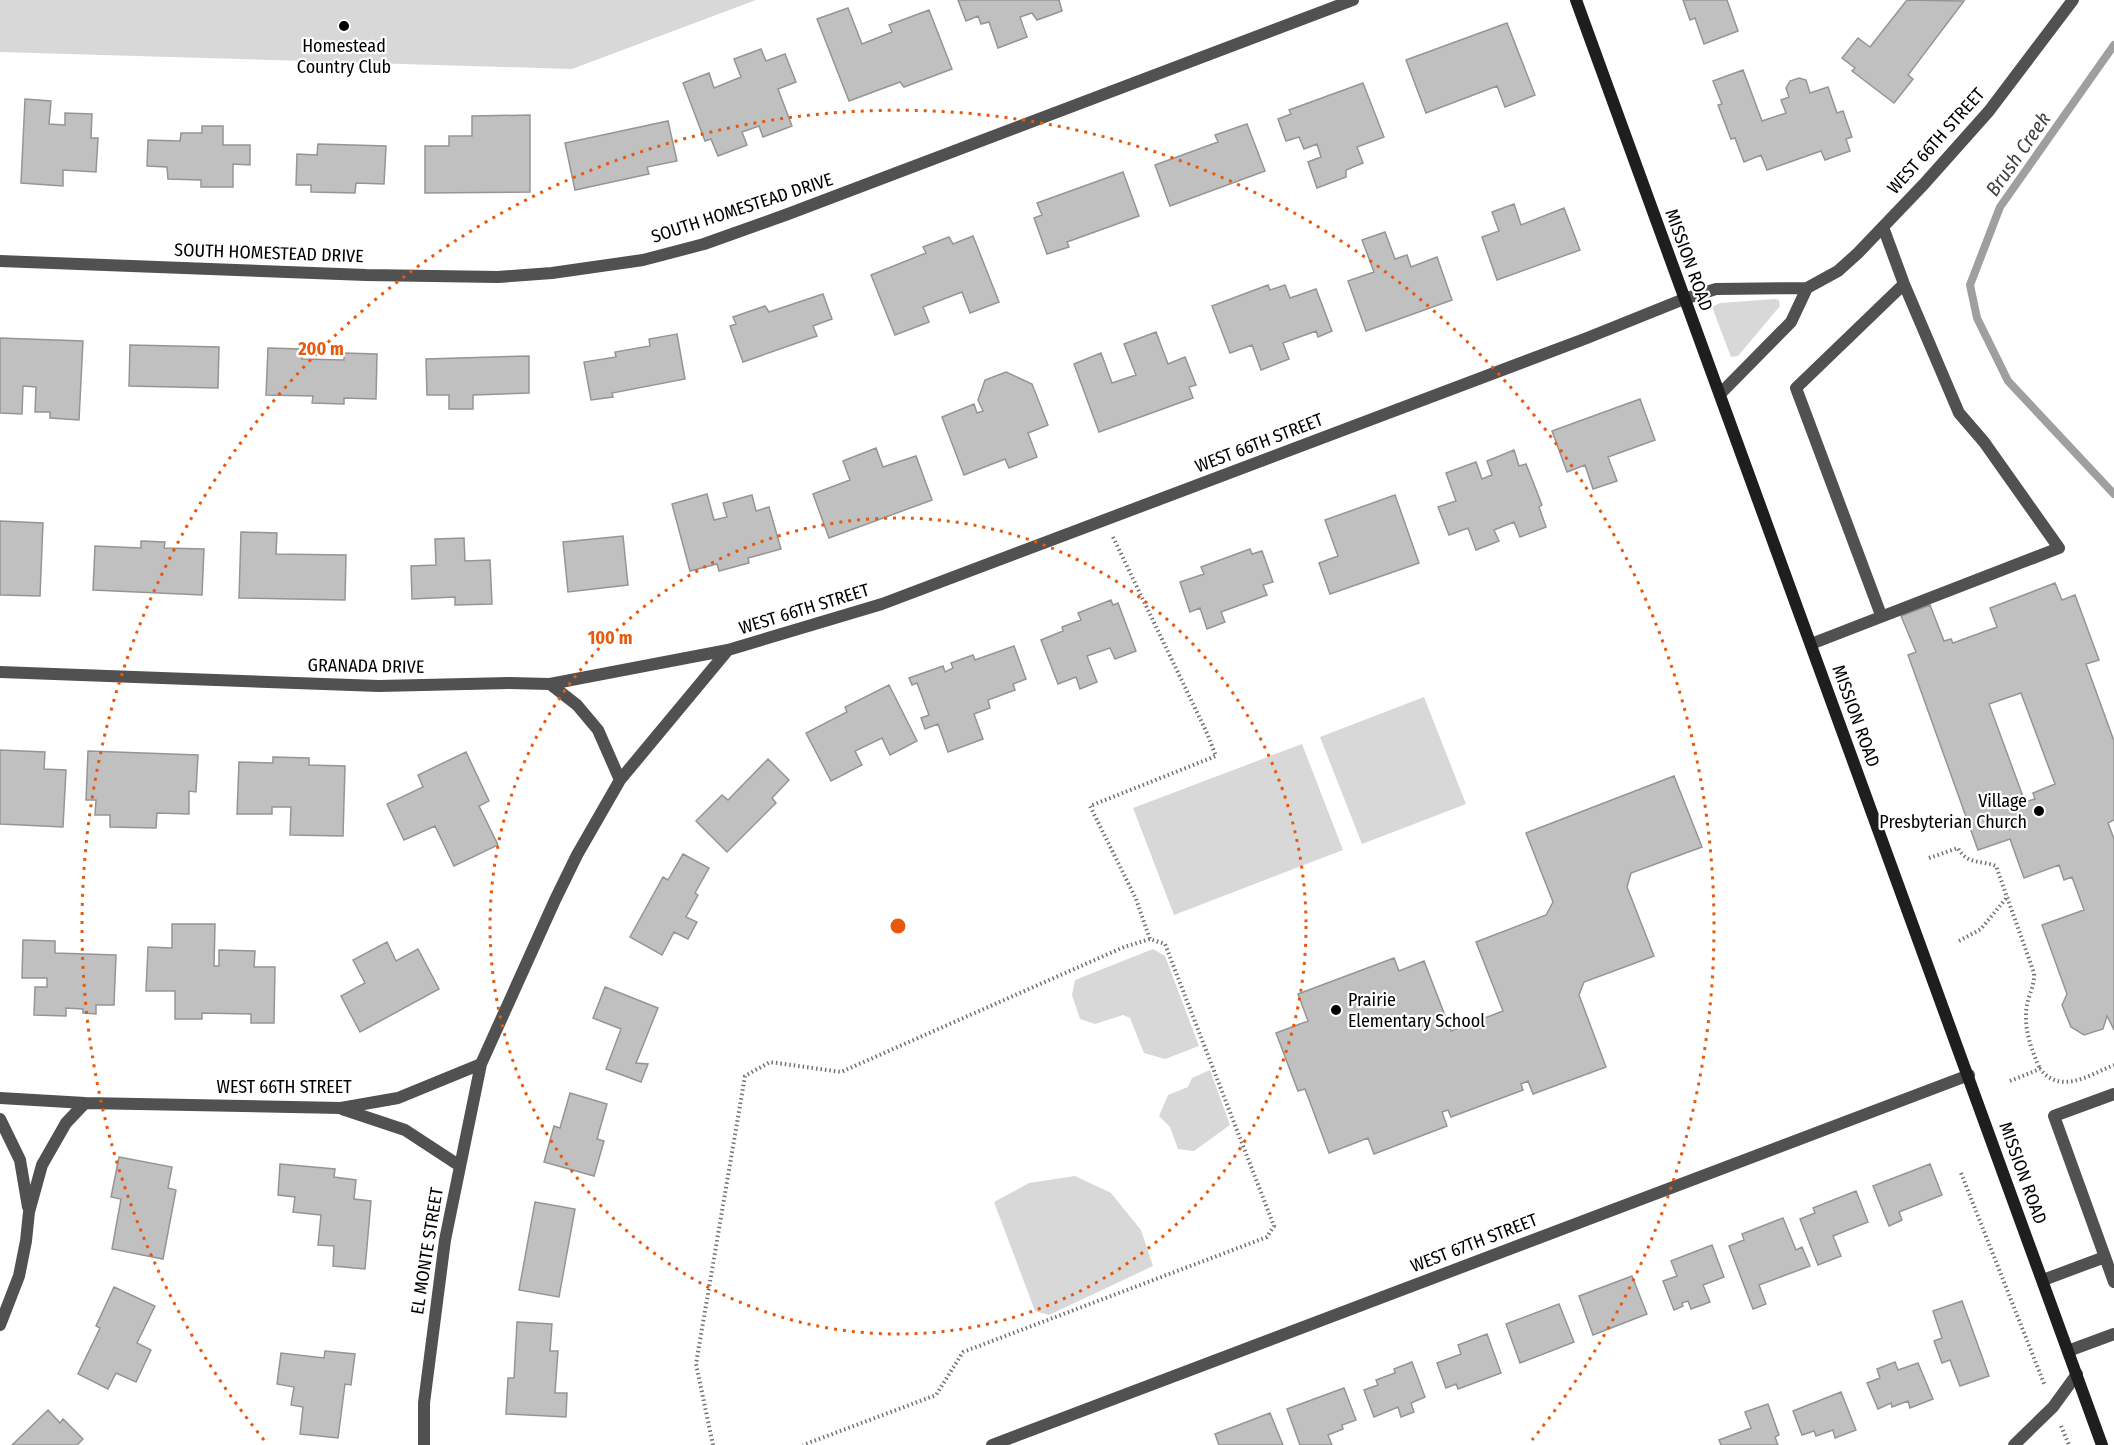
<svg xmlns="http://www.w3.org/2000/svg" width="2114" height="1445" font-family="'Fira Sans Condensed',sans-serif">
	<rect width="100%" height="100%" fill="#fff"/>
	<path fill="#d8d8d8" d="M0,0H756L572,69L0,52Z
		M1775,299L1779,300L1780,306L1738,356L1731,357L1712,307L1720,303Z
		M1424,697L1466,804L1362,844L1320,737Z
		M1302,744L1343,850L1174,915L1133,808Z
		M1153,949L1165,956L1199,1046L1165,1059L1144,1053L1130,1018L1123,1015L1095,1024L1080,1019L1072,995L1075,980Z
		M1210,1070L1230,1125L1194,1151L1178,1149L1170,1127L1159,1116L1168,1095L1188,1087L1192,1078Z
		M1075,1176L1111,1193L1141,1230L1153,1266L1049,1315L1035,1311L994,1202L1029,1183Z"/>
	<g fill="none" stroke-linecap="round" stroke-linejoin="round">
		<path stroke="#9f9f9f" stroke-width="8" d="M2114,45L2000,207L1970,285L1977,318L2008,381L2114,494"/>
	</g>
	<path fill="#c0c0c0" stroke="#959595" stroke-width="1.5" fill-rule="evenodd" d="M958,0H1059L1062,11L1037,20L1032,13L1020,17L1027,37L998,48L989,22L981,24L978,16L966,21Z
		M1683,0H1727L1738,31L1704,44L1695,18L1690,20Z
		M1907,0L1964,1L1908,75L1913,79L1894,103L1852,71L1855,68L1842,58L1858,38L1870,47Z
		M848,8L862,44L892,32L889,25L929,10L952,69L904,87L900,82L849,101L817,19Z
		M1507,23L1535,95L1505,107L1497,86L1426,113L1406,60Z
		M761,49L766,61L785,54L796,82L778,89L792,126L763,137L759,126L742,132L747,145L718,156L711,139L705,141L683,83L709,73L714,88L741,77L734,59Z
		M1743,70L1762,121L1786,113L1781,100L1789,97L1786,88L1790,81L1799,78L1806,80L1810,93L1828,87L1837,113L1843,111L1852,137L1846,139L1850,151L1825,160L1821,151L1767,170L1761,155L1744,162L1735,138L1731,139L1718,105L1722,104L1713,81Z
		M1363,83L1384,137L1357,147L1363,163L1346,170V177L1317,188L1308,162L1321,157L1317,144L1304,149L1299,137L1286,141L1278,119L1291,114L1289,110Z
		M25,99L51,101L49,124L65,125V113L92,114L91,138H98L96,172L63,170V186L21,183Z
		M530,115V192L425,193V146H449V136H472V116Z
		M668,121L677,161L647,167L649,174L575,190L565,143Z
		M1247,124L1265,171L1170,206L1155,165L1218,142L1215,135Z
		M202,126H223V145H250V165L233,164V187H201V180L168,179L167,167L147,166L148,140L180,141L181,133H202Z
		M318,144L386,146L384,184L356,183L355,193L311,192V185H296L297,154L317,155Z
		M1123,172L1139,216L1067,242L1069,247L1047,254L1034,218L1042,215L1037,203Z
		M1514,204L1521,225L1564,208L1580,250L1497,280L1482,237L1499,231L1492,212Z
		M1385,232L1395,259L1407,255L1411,267L1437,257L1452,300L1366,331L1348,281L1374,272L1362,240Z
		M973,236L999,302L970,313L962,292L923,307L929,322L895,335L871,275L926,253L923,247L949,237L953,244Z
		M1268,285L1270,290L1285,285L1290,298L1316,289L1332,331L1318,337L1316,331L1283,343L1289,359L1261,370L1252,345L1230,353L1212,306Z
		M823,294L832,319L813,326L817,336L743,362L730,326L736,324L733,317L765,306L769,312Z
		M1156,332L1168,364L1185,357L1196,385L1189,387L1193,398L1099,432L1074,364L1101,353L1112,383L1136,375L1124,344Z
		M677,334L685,379L612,393L613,397L591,400L584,362L616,357L615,352L650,346L649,339Z
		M0,338L83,341L79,420L50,418V412H35L36,387L23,386L22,414L0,413Z
		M130,345L219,347L218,388L129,386Z
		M268,348L302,349V359L344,360V353L377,354L376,399L344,398V404L312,403L313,396L266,395Z
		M529,356V393L473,395V409H449V395H427L426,359Z
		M1006,372L1032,384L1048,425L1028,433L1037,457L1009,468L1005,459L964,475L942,417L974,404L977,413L983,411L978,400L985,380Z
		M1640,399L1655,440L1608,457L1617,481L1593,489L1585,465L1567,472L1552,431Z
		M876,448L883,467L916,456L932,500L829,538L813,494L850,480L843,461Z
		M1514,450L1519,466L1526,464L1542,505L1539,507L1546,527L1520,537L1514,522L1494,530L1499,541L1476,550L1468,528L1449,535L1438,507L1456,501L1446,473L1476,462L1482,479L1492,475L1487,461Z
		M707,494L714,520L727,517L723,503L752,495L756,511L769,507L781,549L748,558L749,563L719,571L717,564L690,571L672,504Z
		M1395,495L1419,563L1330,594L1319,563L1338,556L1325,520Z
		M0,521L43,523L40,596L0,595Z
		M241,532L277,533L276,554L346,555L345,600L239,598Z
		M623,536L628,585L568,592L563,542Z
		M464,538L465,561L490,560L492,604L455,605V597L412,599L411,566L436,565L435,539Z
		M141,541L165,542L164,548L204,549L202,595L93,590L95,546L141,548Z
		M1250,549L1252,554L1262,551L1273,582L1263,585L1267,595L1221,612L1225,622L1207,629L1200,608L1190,612L1180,582L1204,574L1201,567Z
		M2055,583L2062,600L2075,595L2099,660L2086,664L2114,741V820L2108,823L2114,839V1030L2107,1016L2103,1029L2084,1035L2071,1027L2062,1005L2067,994L2042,925L2084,910L2072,877L2064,880L2059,865L2024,878L2010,839L1978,850L1908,655L1916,652L1901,616L1930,605L1944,641L1951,639L1953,643L1997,627L1990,608ZM2021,693L2055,784L2033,793L2035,799L2025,802L1989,704Z
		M1111,600L1113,605L1118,603L1136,651L1115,659L1110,648L1087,656L1097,682L1080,689L1076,677L1058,684L1041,640L1063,631L1062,627L1081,620L1078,613Z
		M1014,646L1026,679L1013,684L1015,690L988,700L990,708L974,714L983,739L948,752L938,724L925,729L921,718L929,715L917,683L912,685L909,678L943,666L945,672L953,668L951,663L973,655L975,660Z
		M889,685L917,741L890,755L882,738L855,751L862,765L831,781L806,733L847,712L845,707Z
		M0,750L45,752L44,769L66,770L63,827L0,824Z
		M88,751L198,755L196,792L189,791V814L157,813L156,828L110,827V815H95L96,800H86Z
		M466,752L489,801L479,806L498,845L454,866L435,826L404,840L387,804L423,787L418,775Z
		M273,757L309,758V765L345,766L343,836L290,835L291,807H272V814H237L239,762L273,763Z
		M768,759L789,780L772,798L776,803L727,852L696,821L722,795L728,800Z
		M1674,776L1702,847L1631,873L1627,887L1654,956L1584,982L1579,995L1606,1067L1533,1094L1528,1081L1521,1084L1523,1090L1451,1117L1448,1110L1442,1112L1447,1126L1374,1154L1368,1138L1329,1153L1305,1089L1298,1091L1276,1033L1308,1021L1298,994L1394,958L1399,971L1424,961L1451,1031L1503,1011L1476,942L1546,915L1553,902L1526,833Z
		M683,854L709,868L695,893L698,895L686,917L697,922L688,939L674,932L662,955L630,937L663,877L668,880Z
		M172,924H215L214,966H219V950L255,951L254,967H275L274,1023H251V1014L202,1013V1019H175V991H146L148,947L172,948Z
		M23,940L55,941V953L116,955L114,1005H96V1014L83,1013V1009L66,1008V1016L34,1015L35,987H47V978H22Z
		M387,942L396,961L418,949L439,989L360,1032L341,996L365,983L353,960Z
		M605,987L658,1008L636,1063L648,1064L641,1082L606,1069L621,1029L593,1018Z
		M570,1093L607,1104L597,1139L604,1141L594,1176L544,1162L554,1126L560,1128Z
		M119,1157L172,1167L168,1188L176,1190L163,1259L112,1249L121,1199L111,1197Z
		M280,1164L335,1169L334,1177L356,1180L354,1199L371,1201L365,1269L333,1266L334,1246L318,1245L321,1215L293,1212L295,1197L278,1195Z
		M1930,1164L1942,1195L1899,1212L1902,1220L1889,1226L1873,1186Z
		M1856,1191L1868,1222L1833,1236L1841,1256L1818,1265L1800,1219L1815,1213L1813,1208Z
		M535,1202L575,1209L559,1297L519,1290Z
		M1783,1218L1796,1250L1802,1247L1810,1266L1759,1285L1766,1304L1753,1309L1729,1246L1744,1240L1742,1234Z
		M1712,1245L1724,1277L1703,1285L1710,1302L1691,1309L1688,1301L1682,1303L1683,1306L1674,1310L1663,1281L1677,1276L1671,1261Z
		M1632,1276L1647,1314L1593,1335L1579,1296Z
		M114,1287L155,1306L137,1343L151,1350L136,1382L116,1373L108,1389L78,1374L100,1328L96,1326Z
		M1962,1301L1989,1376L1960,1386L1950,1360L1942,1363L1934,1341L1942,1338L1933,1311Z
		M1559,1304L1574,1342L1520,1363L1506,1324Z
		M517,1322L552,1324L550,1351H558L555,1393H567L566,1417L506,1414L508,1378H514Z
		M1487,1334L1501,1373L1458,1389L1456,1384L1446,1388L1437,1363L1461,1354L1458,1345Z
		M325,1351L355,1354L351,1385L345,1384L338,1438L300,1434L303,1407L291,1405L294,1387L277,1384L281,1353L324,1358Z
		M1412,1362L1425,1397L1411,1403L1414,1412L1401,1417L1398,1407L1374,1417L1364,1390L1378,1385L1376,1380L1395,1373L1394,1369Z
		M1895,1362L1898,1370L1918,1363L1933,1399L1910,1408L1908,1401L1892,1407L1891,1403L1878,1409L1867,1383L1880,1378L1877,1369Z
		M1344,1388L1356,1420L1342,1425L1343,1429L1328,1435L1332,1445H1300L1287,1409Z
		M1841,1392L1856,1430L1835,1438L1833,1430L1816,1436L1814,1431L1802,1435L1793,1411Z
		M1768,1404L1779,1435L1775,1437L1778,1445H1721L1719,1440L1751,1428L1745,1412Z
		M48,1410L60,1423L63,1419L83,1439L77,1445H12Z
		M1270,1413L1283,1445H1219L1215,1434Z"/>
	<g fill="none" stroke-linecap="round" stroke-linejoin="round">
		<path stroke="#737373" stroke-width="4" stroke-dasharray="1.5 3" stroke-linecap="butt" d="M1113,537L1206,731L1216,756L1090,806L1136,899L1150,939
			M1929,858L1958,848C1967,865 1981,860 1996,866L2034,973C2035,984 2029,994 2027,1005C2023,1027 2031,1049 2040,1069
			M1959,941L1981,929L2008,896
			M2010,1081L2040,1069C2061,1095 2089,1075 2114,1065
			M1961,1173L2045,1386
			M2061,1426L2069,1445
			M713,1445L696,1364L745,1076L770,1062L841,1072L1124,947L1150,939L1165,944L1274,1226L1267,1237L963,1352L936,1395L803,1445"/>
		<path stroke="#515151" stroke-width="12" d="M1881,615L1796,388L1904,284L1883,227
			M1811,644L2059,548L1984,442L1959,413L1904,284
			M2114,1094L2054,1116L2114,1282
			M2043,1280L2105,1257
			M2068,1351L2114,1334"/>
		<path stroke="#515151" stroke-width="12" d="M0,261L366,275L498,277L552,273L643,260L704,244L788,214L1353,0
			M1720,394L1791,322L1807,288
			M0,672L379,686L509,683L550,684L728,650L882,604L1587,338L1684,299L1716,289L1807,288L1838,271L1858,253L1924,184L1989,111L2073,0
			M550,684L577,705L598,730L620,780
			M0,1098L85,1103L341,1108L398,1098L481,1064
			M342,1109L405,1130L460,1166
			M0,1119L20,1160L28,1207
			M0,1325L19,1276L26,1241L29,1212L42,1165L66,1123L85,1103
			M424,1445V1403L445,1240L481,1064L555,900L577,855L620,780L728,650
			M2014,1445L2053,1407L2077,1374"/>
		<path stroke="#515151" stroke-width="12" d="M992,1445L1969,1075"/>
		<path stroke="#1e1e1e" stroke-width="12" d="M1576,0L2102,1445"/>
	</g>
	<g fill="none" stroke="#e8590c" stroke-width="3" stroke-dasharray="3 6">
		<circle cx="898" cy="926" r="408"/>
		<path d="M264 1440A816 816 0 1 1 1532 1440"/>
	</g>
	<g fill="#000" stroke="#fff" stroke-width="2">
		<circle cx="344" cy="26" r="6"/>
		<circle cx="2039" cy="811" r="6"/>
		<circle cx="1336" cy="1010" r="6"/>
	</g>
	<g text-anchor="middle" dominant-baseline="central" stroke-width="4.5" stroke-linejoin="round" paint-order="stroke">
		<g font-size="18" fill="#000" stroke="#fff">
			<text x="344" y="46">Homestead<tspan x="344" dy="21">Country Club</tspan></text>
			<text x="2027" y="801" text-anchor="end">Village<tspan x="2027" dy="21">Presbyterian Church</tspan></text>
			<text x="1348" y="1000" text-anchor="start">Prairie<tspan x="1348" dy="21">Elementary School</tspan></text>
		</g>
		<g font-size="18" fill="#000" stroke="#fff">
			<text transform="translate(1936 141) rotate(-48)">WEST 66TH STREET</text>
			<text transform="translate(742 208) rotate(-18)">SOUTH HOMESTEAD DRIVE</text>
			<text transform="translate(269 253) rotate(2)">SOUTH HOMESTEAD DRIVE</text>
			<text transform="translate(1689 260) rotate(70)">MISSION ROAD</text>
			<text transform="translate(1259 443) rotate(-21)">WEST 66TH STREET</text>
			<text transform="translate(804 609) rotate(-17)">WEST 66TH STREET</text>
			<text transform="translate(366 666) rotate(1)">GRANADA DRIVE</text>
			<text transform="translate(1856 716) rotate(70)">MISSION ROAD</text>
			<text x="284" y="1087">WEST 66TH STREET</text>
			<text transform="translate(2023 1173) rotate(70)">MISSION ROAD</text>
			<text transform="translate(1474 1243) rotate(-21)">WEST 67TH STREET</text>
			<text transform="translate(427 1251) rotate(-81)">EL MONTE STREET</text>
		</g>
		<g font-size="20" font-style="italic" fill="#404040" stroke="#fff">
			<text transform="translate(2018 154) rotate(-55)">Brush Creek</text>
		</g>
	</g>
	<circle cx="898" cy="926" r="9" fill="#e8590c" stroke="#fff" stroke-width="3"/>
	<g font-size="18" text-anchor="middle" font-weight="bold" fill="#e8590c" stroke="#fff" stroke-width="4.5" stroke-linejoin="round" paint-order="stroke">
		<text x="321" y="355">200 m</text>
		<text x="610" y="644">100 m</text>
	</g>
</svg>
